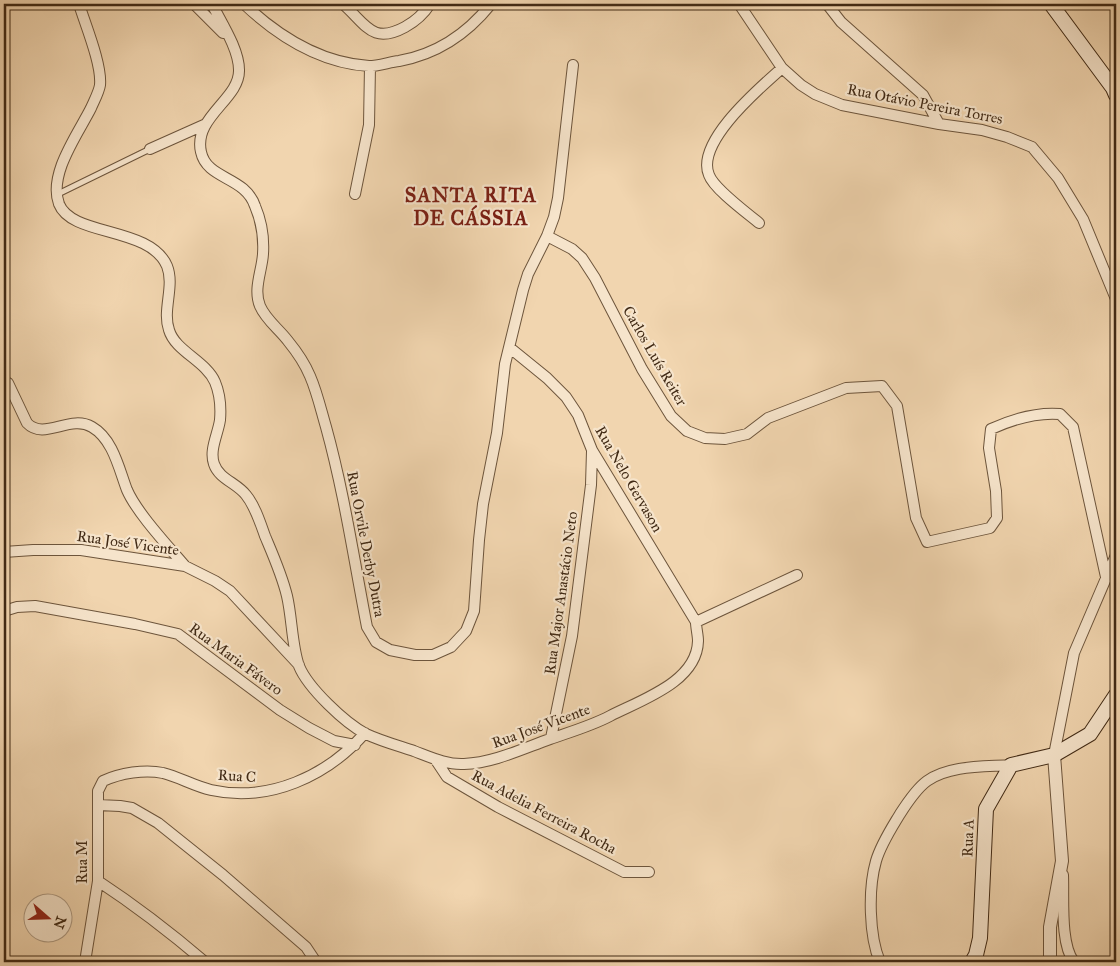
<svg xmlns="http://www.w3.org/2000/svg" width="1120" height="966" font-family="'IM FELL Great Primer',serif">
	<rect width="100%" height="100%" fill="#f1d5af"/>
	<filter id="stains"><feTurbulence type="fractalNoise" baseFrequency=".004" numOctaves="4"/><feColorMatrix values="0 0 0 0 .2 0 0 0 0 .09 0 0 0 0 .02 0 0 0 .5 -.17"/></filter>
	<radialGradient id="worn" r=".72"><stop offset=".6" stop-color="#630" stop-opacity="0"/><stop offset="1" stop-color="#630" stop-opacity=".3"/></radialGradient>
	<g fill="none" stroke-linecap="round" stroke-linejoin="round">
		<defs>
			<path id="service" d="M58,194L150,149"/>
			<path id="minor" d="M79,4C85,24 102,64 100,85C99,92 94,101 91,108C78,134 48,174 59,204C72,237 150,226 167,266C175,286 162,310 169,330C175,351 206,361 215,382C220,394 221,408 220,420C218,434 209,450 214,464C219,479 237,483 246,495C255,506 260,522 265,536C273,555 282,575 287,596C292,617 292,647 299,666C308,688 345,723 366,734C381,741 399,746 414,751C430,757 447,765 464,764C493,763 522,749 550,739C570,732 591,726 610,716C641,700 697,682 698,641C698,635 696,628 696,622L592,450L578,415L566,397L547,378L510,348
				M194,4L223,33
				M212,4C221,22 239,49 239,70C240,99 193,117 201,152C207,180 245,176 255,206C261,220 264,238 263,254C262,271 253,289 260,306C266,320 279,329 288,341C297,352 305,364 310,376C317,392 321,410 326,427C344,492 354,560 367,627L376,642L390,650L415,655H433L451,647L466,631L474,611L479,540L483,504L497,433L505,364L523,290L528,274L547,236L554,217L558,198L573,65
				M244,4C278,36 321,63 369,66C378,66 390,62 399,61C438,54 467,34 491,4
				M343,4C366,24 372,45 405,27C416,21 423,15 430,4
				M739,4L782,68L801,85L815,94L842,105L939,124L982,130L1007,137L1032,147L1058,178L1083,219L1116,299
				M827,4L841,22L923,95L939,124
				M150,149L206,124
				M355,194L369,125L370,66
				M759,223C747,213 714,189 709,175C695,142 761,87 782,68
				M547,236L572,249L582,258L595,278L642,369L671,416L687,431L705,438L725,439L747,434L768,418L846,388L882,386L897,406L916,518L927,542L990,528L997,518L996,491L989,448L991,429C1013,419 1036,412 1060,414L1073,427L1106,577
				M8,383L27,423C44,441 70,414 92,427C113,439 119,469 127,490C137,513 168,546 185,566
				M4,552L33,550H81L185,566L215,581L230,591L299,665
				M4,611L17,607L35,606L135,624L178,634L280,710L309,728L334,741L355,745
				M696,622L797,575
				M551,738L572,636L591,485L592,451
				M1054,755L1074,653L1116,555
				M435,759L447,777L498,807L624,872H649
				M98,805L120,806L132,808L158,823L223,875L306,947L316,962
				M1063,875C1064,898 1060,944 1074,962
				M98,881C136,906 171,933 205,962
				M85,962L98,881V791L103,781C120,773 145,769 163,773C179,777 194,786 211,790C269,803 327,776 365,733
				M880,962C869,936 868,889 876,861C881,844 891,829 900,814C907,803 916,789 927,781C950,765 984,767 1011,765"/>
			<path id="tertiary" d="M1050,962V927L1062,861L1054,755"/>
			<path id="secondary" d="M1051,4L1113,88L1116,95
				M972,962L976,955L980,938L986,809L1011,765L1054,755L1090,734L1116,695"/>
		</defs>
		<use href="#service" stroke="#6d553c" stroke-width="7"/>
		<use href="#minor" stroke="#6d553c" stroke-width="12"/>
		<use href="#tertiary" stroke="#6d553c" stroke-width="14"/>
		<use href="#secondary" stroke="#412a15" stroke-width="16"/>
		<use href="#service" stroke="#f6e4cb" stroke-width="5"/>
		<use href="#minor" stroke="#f6e4cb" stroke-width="10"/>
		<use href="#tertiary" stroke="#f6e4cb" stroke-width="12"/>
		<use href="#secondary" stroke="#f6e4cb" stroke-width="14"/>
	</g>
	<g text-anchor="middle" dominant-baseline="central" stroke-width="4.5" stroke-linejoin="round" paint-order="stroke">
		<g font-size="15" fill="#412a15" stroke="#f6e4cb">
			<text transform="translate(925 104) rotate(11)">Rua Otávio Pereira Torres</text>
			<text transform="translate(655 356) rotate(60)">Carlos Luís Reiter</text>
			<text transform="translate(629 479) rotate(60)">Rua Nelo Gervason</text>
			<text transform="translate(128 543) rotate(8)">Rua José Vicente</text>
			<text transform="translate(366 544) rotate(79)">Rua Orvile Derby Dutra</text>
			<text transform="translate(561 593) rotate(-82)">Rua Major Anastácio Neto</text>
			<text transform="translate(236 659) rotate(36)">Rua Maria Fávero</text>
			<text transform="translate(541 726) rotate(-20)">Rua José Vicente</text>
			<text transform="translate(237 776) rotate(4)">Rua C</text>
			<text transform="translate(544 812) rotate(28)">Rua Adelia Ferreira Rocha</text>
			<text transform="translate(968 838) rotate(-88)">Rua A</text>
			<text transform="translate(82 862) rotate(-90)">Rua M</text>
		</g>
		<g font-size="20" font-weight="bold" letter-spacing="1" fill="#7a1f14" stroke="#f6e4cb">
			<text x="471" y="195">SANTA RITA<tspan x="471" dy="23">DE CÁSSIA</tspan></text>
		</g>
	</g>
	<rect width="1120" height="966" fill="none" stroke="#f1d5af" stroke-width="20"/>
	<rect x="5" y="5" width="1110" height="956" fill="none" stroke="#412a15" stroke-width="2.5"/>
	<rect x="10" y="10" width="1100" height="946" fill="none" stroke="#412a15"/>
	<g transform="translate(48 918) rotate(110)"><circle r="24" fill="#f6e4cb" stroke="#ae9a82"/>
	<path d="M0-4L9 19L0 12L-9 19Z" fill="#8f2418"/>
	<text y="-8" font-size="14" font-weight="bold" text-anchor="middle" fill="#412a15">N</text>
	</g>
	<rect width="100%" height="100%" filter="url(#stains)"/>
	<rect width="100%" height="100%" fill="url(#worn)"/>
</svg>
